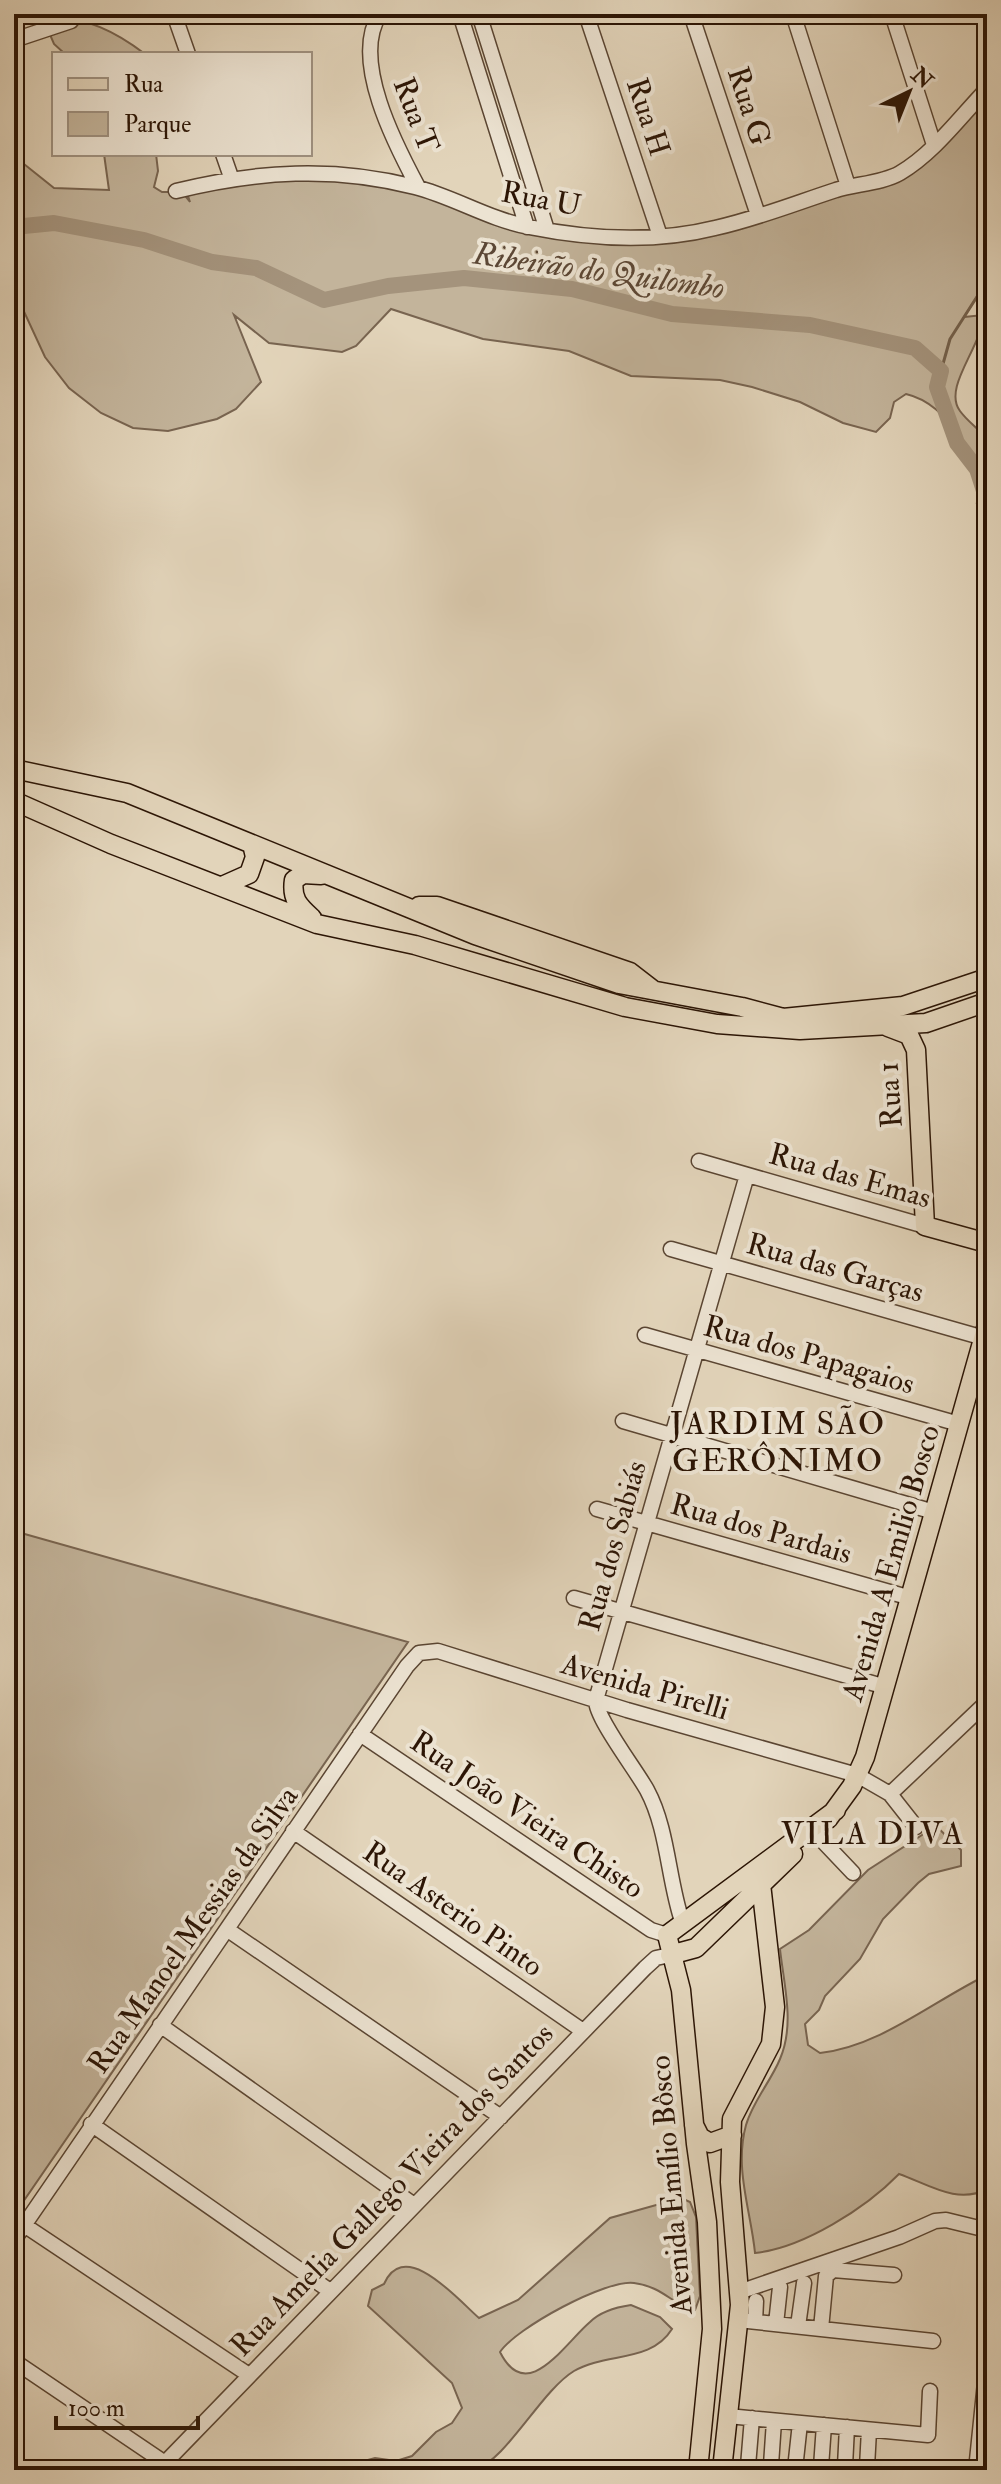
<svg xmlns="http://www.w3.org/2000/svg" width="1001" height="2484" font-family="'IM FELL Double Pica',serif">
	<rect width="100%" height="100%" fill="#e2d4ba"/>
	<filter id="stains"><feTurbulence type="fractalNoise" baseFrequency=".0025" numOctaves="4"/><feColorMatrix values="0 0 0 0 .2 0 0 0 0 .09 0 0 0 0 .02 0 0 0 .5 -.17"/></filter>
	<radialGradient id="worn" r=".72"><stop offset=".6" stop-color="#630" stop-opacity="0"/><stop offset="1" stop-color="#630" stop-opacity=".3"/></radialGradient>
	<path fill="#c3b49b" stroke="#786450" stroke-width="2" d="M55,18C89,17 119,34 145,54H65L54,44L48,30Z
		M987,92V281L964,317L983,315C983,346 942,387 960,411C967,421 979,429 987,439V495L977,502C981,460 949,404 906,394L894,402L890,418L876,432L843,423L800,402L752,387L720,380L631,376L569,351L483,339L391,309L356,346L342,352L269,343L234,315L261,382L236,409L217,419L168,431L133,428L101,413L69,388L45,357L14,290V156L54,188L109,190L104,154H156L158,171L154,187L162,192H182L190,202L185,187L321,175L405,189L477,215L664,240L896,173Z
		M14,1531L408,1642L14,2215Z
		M936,1826L961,1850V1866L929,1874L918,1883L883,1919L860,1959L825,1996L819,2010L805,2024L808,2045L820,2053C881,2046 933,2001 987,1975V2189C957,2205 928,2184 899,2174C866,2208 803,2248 755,2253C751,2211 734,2169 746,2125C753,2101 771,2081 780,2059C795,2024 784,1986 780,1949L809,1930L868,1870Z
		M681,2198L690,2202L696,2217L700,2296L695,2310C672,2305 664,2287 634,2283C606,2279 516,2328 500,2352C527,2406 564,2344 590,2322C600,2312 617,2307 631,2305L660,2317L672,2329C651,2363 607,2352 574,2371C541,2391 506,2461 474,2470C463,2473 447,2470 437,2470C402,2470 366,2470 331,2470L375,2458L396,2461L412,2456L436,2432L452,2423L462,2408L452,2383L368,2306L372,2290L384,2284C405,2236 460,2302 479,2318L518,2300L610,2218Z"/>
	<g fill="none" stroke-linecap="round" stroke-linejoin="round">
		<path stroke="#74614c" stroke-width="3" d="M941,371L950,339L987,281"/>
		<path stroke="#a4937c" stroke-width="16" d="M14,227L54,223L144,240L212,262L256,268L324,300L388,286L464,278L572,289L672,314L810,325L915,348L941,371L937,387L957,443L977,469L987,500"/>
		<defs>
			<path id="minor" d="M174,14L188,54
				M380,14C350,59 396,146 418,187
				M460,14L527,227
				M479,14L547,230
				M586,14L660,236
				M691,14L758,215
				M793,14L848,186
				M892,14L934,145
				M986,14L987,18
				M14,40L71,21L76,14
				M223,154L231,177
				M176,191C257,171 334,166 415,187C454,197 488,219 529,227C589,239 655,243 715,228C756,219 796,203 836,190C856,184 883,183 900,173C934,153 960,117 987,89
				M699,1161L925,1226
				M671,1249L984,1338
				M645,1335L959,1424
				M623,1421L934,1512
				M597,1509L911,1598
				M574,1598L886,1687
				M360,1734L651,1930L667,1935
				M890,1794L987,1702
				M293,1831L583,2031
				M815,1833L853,1873
				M682,1921C668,1879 668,1829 647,1790C636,1770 595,1717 596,1700L747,1175
				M228,1930L501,2117
				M160,2025L414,2205
				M91,2124L330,2291
				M24,2225L249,2375
				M14,2240L407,1666L419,1653L438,1651L627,1710L857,1775L890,1794L916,1827
				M739,2292L899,2237L935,2221L946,2220L987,2230
				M738,2320L933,2341
				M755,2322L756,2301
				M776,2324L780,2287
				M798,2326L804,2283
				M821,2329L826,2276L833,2270L894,2275
				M14,2361L165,2463
				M728,2416L928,2435L930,2391
				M771,2465L774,2421
				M748,2466L752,2418
				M845,2466L847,2427
				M821,2467L824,2425
				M867,2467L869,2430
				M795,2469L800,2423
				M158,2470L645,1968L656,1958L670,1955
				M976,2470L987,2363"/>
			<path id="major" d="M14,769L127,793L475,935L619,984L742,1007L783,1018L903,1006L987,978
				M14,801L111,844L317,924L415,945L625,1007L717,1024L800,1030L926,1023L987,1002
				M222,886L249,874L255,857L252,844
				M419,906H437L630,972L652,989
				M312,918C299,906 291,899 294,880L303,874L321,875
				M888,1027L909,1035L916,1050L925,1226L987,1243
				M828,1819L852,1786L865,1757L987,1325
				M670,1955L696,1948L793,1854
				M694,2125L700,2137L710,2143L732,2135
				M698,2470L712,2329L707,2222L696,2144L681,1990L667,1935L836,1810
				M722,2470L740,2305L730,2182L732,2119L771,2044L775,2007L761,1884"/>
		</defs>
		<use href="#minor" stroke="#5a4532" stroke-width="17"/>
		<use href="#major" stroke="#2c1505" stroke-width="21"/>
		<use href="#minor" stroke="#ece3d2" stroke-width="14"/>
		<use href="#major" stroke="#e2d4ba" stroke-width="18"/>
	</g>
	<g text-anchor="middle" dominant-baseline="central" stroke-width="8" stroke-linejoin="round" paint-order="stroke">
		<g font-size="30" fill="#2c1505" stroke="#ece3d2">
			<text transform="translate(749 106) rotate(72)">Rua G</text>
			<text transform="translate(416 115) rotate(69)">Rua T</text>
			<text transform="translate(648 117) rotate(72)">Rua H</text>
			<text transform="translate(541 199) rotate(11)">Rua U</text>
			<text transform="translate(890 1095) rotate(-94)">Rua 1</text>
			<text transform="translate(850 1176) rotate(16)">Rua das Emas</text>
			<text transform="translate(835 1268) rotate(16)">Rua das Garças</text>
			<text transform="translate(809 1355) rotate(16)">Rua dos Papagaios</text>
			<text transform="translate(761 1529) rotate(16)">Rua dos Pardais</text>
			<text transform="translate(613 1546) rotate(-74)">Rua dos Sabiás</text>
			<text transform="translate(891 1563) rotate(-74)">Avenida A Emilio Bosco</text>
			<text transform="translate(645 1687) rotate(16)">Avenida Pirelli</text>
			<text transform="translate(527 1815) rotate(34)">Rua João Vieira Chisto</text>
			<text transform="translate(453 1909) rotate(35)">Rua Asterio Pinto</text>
			<text transform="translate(193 1930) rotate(-55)">Rua Manoel Messias da Silva</text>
			<text transform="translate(671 2185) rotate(-95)">Avenida Emílio Bôsco</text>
			<text transform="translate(392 2190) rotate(-46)">Rua Amelia Gallego Vieira dos Santos</text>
		</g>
		<g font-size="32" font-style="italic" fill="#5c4735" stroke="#ece3d2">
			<text transform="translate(599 271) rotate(8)">Ribeirão do Quilombo</text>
		</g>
		<g font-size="32" letter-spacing="2" fill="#2c1505" stroke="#ece3d2">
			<text x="778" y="1424">JARDIM SÃO<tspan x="778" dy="37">GERÔNIMO</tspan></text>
			<text x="873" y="1834">VILA DIVA</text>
		</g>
	</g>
	<rect width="1001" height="2484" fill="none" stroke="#e2d4ba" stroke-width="48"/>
	<rect x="16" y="16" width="969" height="2452" fill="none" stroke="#2c1505" stroke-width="4"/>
	<rect x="24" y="24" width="953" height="2436" fill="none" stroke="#2c1505" stroke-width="2"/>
	<rect x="52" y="52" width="260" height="104" fill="#ece3d2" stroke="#9f9180" stroke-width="2"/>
	<rect x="68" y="78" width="40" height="12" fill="#e2d4ba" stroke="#9f9180" stroke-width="2"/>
	<text x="124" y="92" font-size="24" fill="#2c1505">Rua</text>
	<rect x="68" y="112" width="40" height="24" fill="#c3b49b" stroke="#9f9180" stroke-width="2"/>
	<text x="124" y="132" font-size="24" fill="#2c1505">Parque</text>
	<g transform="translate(909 92) rotate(43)" stroke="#ece3d2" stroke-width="6" paint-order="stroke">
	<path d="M0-6L14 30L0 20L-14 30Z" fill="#2c1505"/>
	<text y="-12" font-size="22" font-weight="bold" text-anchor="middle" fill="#2c1505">N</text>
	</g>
	<path d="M56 2416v12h142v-12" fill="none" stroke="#2c1505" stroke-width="4"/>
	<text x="68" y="2416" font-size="24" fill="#2c1505" stroke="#ece3d2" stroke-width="6" paint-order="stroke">100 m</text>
	<rect width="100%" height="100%" filter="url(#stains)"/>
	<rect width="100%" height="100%" fill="url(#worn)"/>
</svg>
